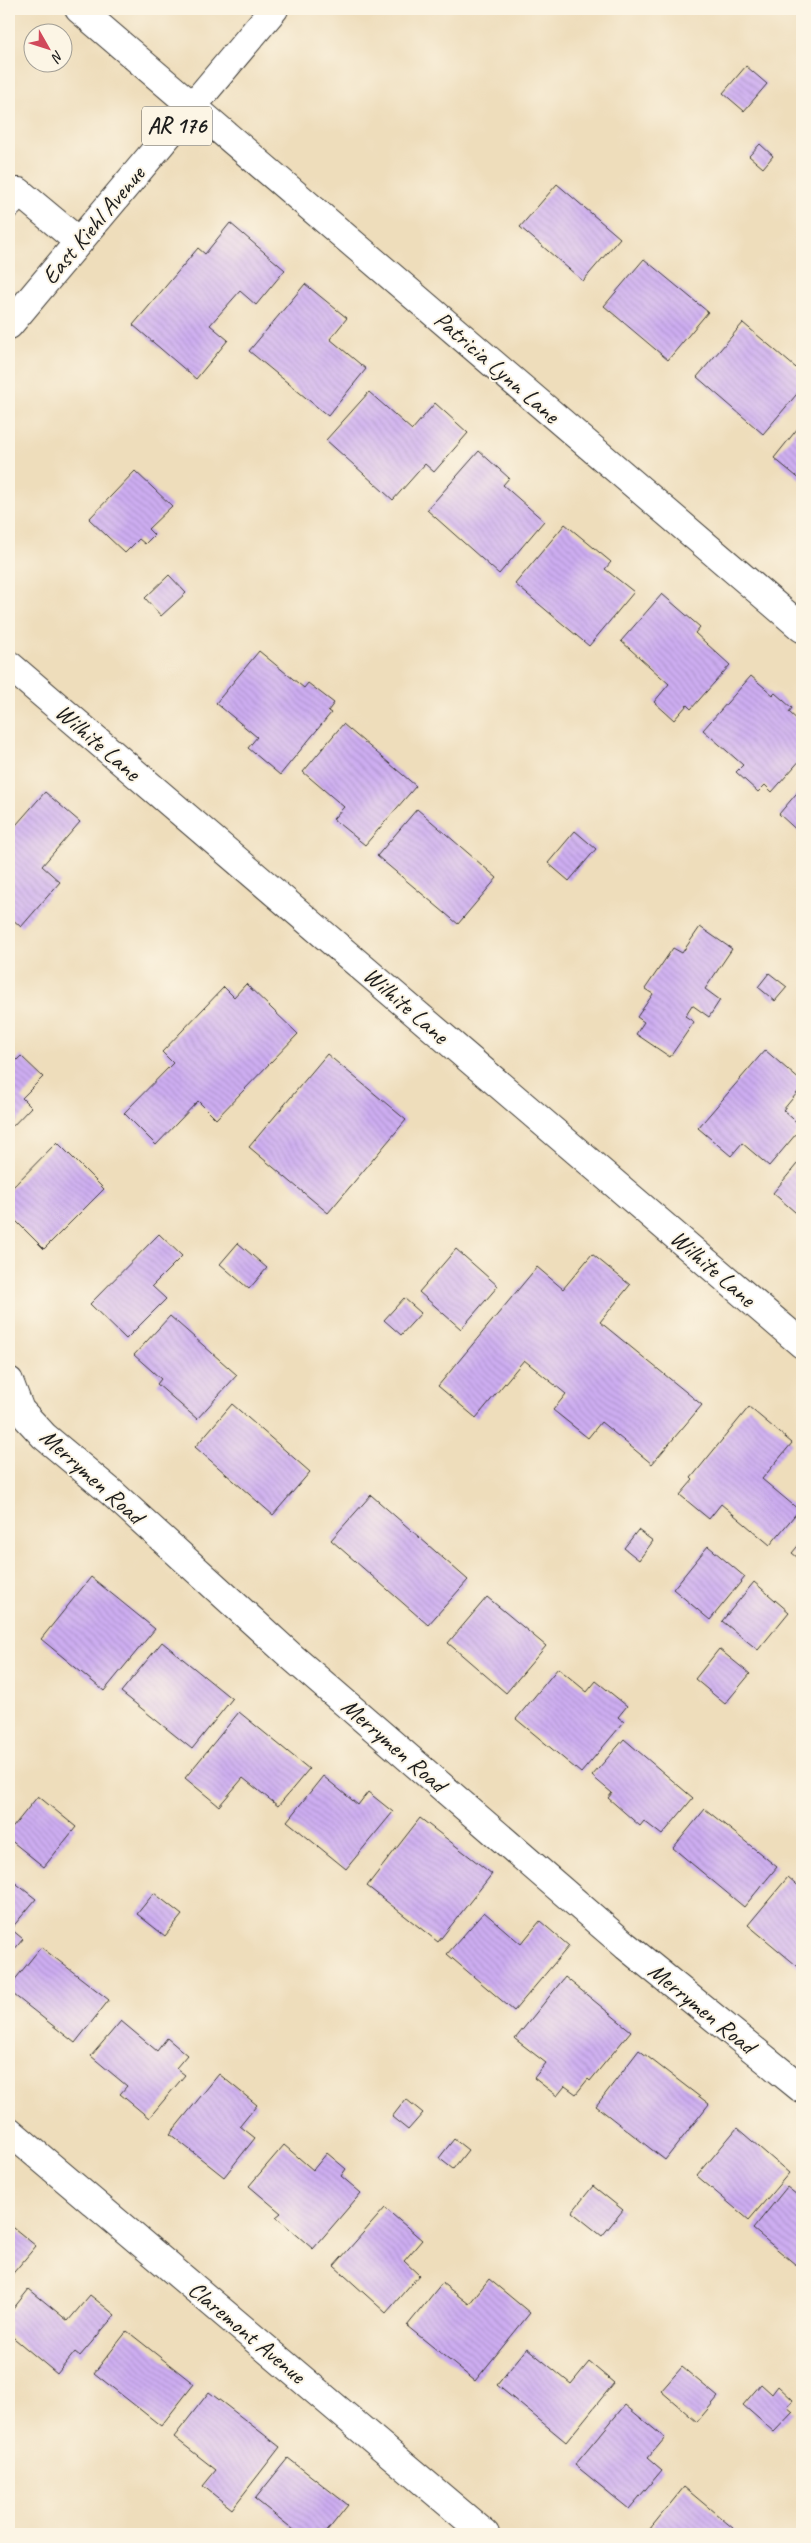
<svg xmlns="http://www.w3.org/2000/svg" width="811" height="2543" font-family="Caveat,sans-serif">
	<defs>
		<pattern id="building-back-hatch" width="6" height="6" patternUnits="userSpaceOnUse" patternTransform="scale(1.25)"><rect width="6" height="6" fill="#cdadf1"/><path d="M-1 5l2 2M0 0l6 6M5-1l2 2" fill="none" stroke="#af94ce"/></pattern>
	</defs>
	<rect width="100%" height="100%" fill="#fcf5e5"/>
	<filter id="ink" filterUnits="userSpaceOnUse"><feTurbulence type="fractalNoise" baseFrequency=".02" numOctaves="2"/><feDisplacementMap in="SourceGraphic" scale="10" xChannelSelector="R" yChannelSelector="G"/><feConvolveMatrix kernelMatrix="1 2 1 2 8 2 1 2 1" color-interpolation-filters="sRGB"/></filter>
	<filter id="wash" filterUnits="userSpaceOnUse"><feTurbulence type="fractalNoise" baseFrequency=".0096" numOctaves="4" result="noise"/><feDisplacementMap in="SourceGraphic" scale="20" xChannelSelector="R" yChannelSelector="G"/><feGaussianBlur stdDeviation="1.12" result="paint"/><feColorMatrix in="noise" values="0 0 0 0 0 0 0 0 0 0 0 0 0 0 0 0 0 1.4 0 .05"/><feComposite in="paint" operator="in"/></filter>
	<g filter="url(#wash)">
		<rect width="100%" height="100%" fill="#edb"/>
		<g id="blocks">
			<path fill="url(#building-back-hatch)" d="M746,66L767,84L744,111L723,93Z
				M760,144L773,156L763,168L749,156Z
				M557,184L620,238L583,281L520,227Z
				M230,223L285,270L256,305L240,291L210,325L228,340L196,379L133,325L198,248L205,254Z
				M644,259L708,312L668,360L604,306Z
				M305,284L347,318L330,339L366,369L328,416L249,351Z
				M743,323L802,373V388L763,434L697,377Z
				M369,392L412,430L435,403L468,433L434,472L425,464L393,500L326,440Z
				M802,423V481L774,458Z
				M479,451L509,478L503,485L544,521L499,574L427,510Z
				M135,471L172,506L148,529L154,535L145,544L139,539L125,553L89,519Z
				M565,524L611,562L605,569L634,592L589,646L515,584Z
				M169,575L186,593L161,616L145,598Z
				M662,594L700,627L695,633L730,665L691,709L687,705L674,720L654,702L669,684L621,641Z
				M259,651L304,688L308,683L334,703L328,711L331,713L280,775L248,748L257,737L216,703Z
				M751,676L773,695L775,693L792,708L789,712L802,724V758L772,792L765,785L758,792L736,772L743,765L703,730Z
				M343,724L416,786L365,845L333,819L344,807L303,772Z
				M802,787V835L779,814Z
				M45,792L80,822L42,866L60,882L21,927L9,916V833Z
				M417,809L497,878L458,924L377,856Z
				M575,831L596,849L569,881L548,863Z
				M700,927L732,949L705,989L720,1000L709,1017L692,1005L685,1016L694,1022L670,1057L636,1034L644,1022L637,1017L653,994L645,989L673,948L682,953Z
				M769,973L787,987L775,1001L758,987Z
				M246,984L298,1034L216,1119L198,1101L156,1145L124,1113L173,1063L162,1052L224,987L234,997Z
				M765,1050L802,1082V1087L783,1110L802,1127L769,1166L742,1143L731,1156L698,1128Z
				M327,1054L406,1120L328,1213L249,1147Z
				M21,1056L43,1077L22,1098L31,1107L9,1130V1068Z
				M57,1142L104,1189L44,1249L9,1214V1191Z
				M802,1158V1218L773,1193Z
				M159,1234L182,1256L152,1286L166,1299L126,1339L90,1304Z
				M238,1243L267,1268L249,1289L220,1264Z
				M456,1249L498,1286L461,1329L419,1292Z
				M592,1254L630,1285L600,1322L702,1405L652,1464L601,1422L588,1438L553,1410L566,1394L524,1360L476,1418L438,1386L537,1267L563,1289Z
				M404,1298L421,1313L401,1335L384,1320Z
				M170,1316L237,1375L197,1419L157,1384L161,1379L134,1355Z
				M232,1404L310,1472L273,1515L195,1447Z
				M749,1407L792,1443L762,1479L799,1510L770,1545L721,1504L709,1519L680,1495L693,1480L691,1478Z
				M371,1495L468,1580L428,1625L331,1540Z
				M638,1530L653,1541L639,1560L624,1548Z
				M802,1541V1561L792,1553Z
				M708,1546L745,1577L710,1620L673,1589Z
				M91,1577L155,1629L104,1691L41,1639Z
				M754,1582L789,1612L758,1650L722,1621Z
				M487,1597L546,1646L506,1693L448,1643Z
				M162,1642L232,1699L192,1749L121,1692Z
				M719,1649L750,1674L725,1704L695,1679Z
				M558,1668L587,1692L596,1681L627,1706L618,1717L624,1722L581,1773L516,1719Z
				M239,1712L309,1769L278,1806L243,1778L219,1806L185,1778Z
				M624,1739L693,1798L662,1835L644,1821L640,1826L608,1798L612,1793L592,1776Z
				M323,1776L358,1805L368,1792L393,1812L346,1869L287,1821Z
				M38,1796L76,1827L44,1867L9,1839V1832Z
				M705,1809L777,1867L744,1907L673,1848Z
				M420,1818L492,1874L438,1942L367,1886Z
				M788,1877L802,1889V1970L748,1925Z
				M9,1878L36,1899L11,1929L23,1939L9,1956Z
				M154,1893L182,1915L165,1936L137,1914Z
				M484,1912L521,1944L540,1921L569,1946L514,2011L447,1954Z
				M41,1947L109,2000L75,2043L9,1991V1987Z
				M565,1977L631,2031L590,2081L588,2079L576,2094L565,2086L557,2096L534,2078L546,2063L515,2039Z
				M121,2021L157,2051L167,2038L187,2055L176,2068L185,2075L149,2118L120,2094L127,2086L91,2056Z
				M639,2050L709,2104L665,2160L596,2106Z
				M219,2074L257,2105L240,2126L255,2138L224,2177L170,2134Z
				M406,2099L423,2113L408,2130L392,2117Z
				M737,2128L789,2173L749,2220L697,2176Z
				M454,2139L468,2150L453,2169L439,2158Z
				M284,2145L313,2170L327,2153L346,2169L341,2176L361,2193L313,2249L276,2217L281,2213L249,2186Z
				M593,2186L623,2210L602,2236L572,2212Z
				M787,2187L802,2199V2270L753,2229Z
				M385,2208L422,2240L404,2261L419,2275L386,2313L334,2266Z
				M9,2224L36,2246L9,2278Z
				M489,2279L530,2313L475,2381L407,2326L442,2283L469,2304Z
				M29,2289L68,2321L90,2295L115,2315L80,2356L75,2352L57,2374L9,2334V2314Z
				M127,2331L194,2384L161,2426L94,2373Z
				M527,2348L571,2384L589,2362L614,2383L566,2442L497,2385Z
				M682,2367L718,2397L697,2422L661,2391Z
				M761,2384L772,2394L778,2386L793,2400L787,2407L793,2412L774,2432L743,2405Z
				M209,2392L280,2447L232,2509L203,2486L216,2470L174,2437Z
				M625,2405L665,2438L648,2458L662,2470L629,2509L575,2465Z
				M288,2458L348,2505L325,2534H299L255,2499Z
				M684,2487L740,2534H654L649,2530Z"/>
		</g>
	</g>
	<g filter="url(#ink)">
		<use href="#blocks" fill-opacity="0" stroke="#3c3934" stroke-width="1"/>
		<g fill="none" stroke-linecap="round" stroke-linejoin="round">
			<defs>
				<path id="minor" d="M79,9L802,628
					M9,204L19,192L79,242
					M9,665L802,1344
					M9,1381L20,1410L44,1436L111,1492L292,1657L626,1946L802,2089
					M9,2131L485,2534"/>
				<path id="major" d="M9,325L274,9"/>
			</defs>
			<use href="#minor" stroke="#3c3934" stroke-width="30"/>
			<use href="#major" stroke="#3c3934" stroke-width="30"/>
			<use href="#minor" stroke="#fff" stroke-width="28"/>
			<use href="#major" stroke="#fff" stroke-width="28"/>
		</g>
	</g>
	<g text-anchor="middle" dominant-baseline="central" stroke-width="4" stroke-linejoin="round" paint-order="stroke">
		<rect fill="#fcf5e5" stroke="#5f5d58" stroke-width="1" x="142" y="106.5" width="70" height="39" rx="4"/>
		<g font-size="22" font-weight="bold" fill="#1c1c1c">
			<text x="177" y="126">AR 176</text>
		</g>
		<g font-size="24" fill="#1c1c1c" stroke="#fcf5e5">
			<text transform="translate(93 225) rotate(-50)">East Kiehl Avenue</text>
			<text transform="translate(497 367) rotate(41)">Patricia Lynn Lane</text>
			<text transform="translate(98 742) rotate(41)">Wilhite Lane</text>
			<text transform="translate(406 1005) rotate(41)">Wilhite Lane</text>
			<text transform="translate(713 1268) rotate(41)">Wilhite Lane</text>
			<text transform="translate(92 1476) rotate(42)">Merrymen Road</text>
			<text transform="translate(394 1745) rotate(41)">Merrymen Road</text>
			<text transform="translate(702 2008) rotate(39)">Merrymen Road</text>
			<text transform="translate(247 2332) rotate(40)">Claremont Avenue</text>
		</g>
	</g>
	<rect width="811" height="2543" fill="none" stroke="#fcf5e5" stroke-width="30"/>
	<g transform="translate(48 48) rotate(129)"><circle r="24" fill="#fcf5e5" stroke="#a29e95"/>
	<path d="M0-4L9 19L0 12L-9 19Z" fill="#d1495b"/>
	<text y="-8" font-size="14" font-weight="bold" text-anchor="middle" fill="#1c1c1c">N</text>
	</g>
</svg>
